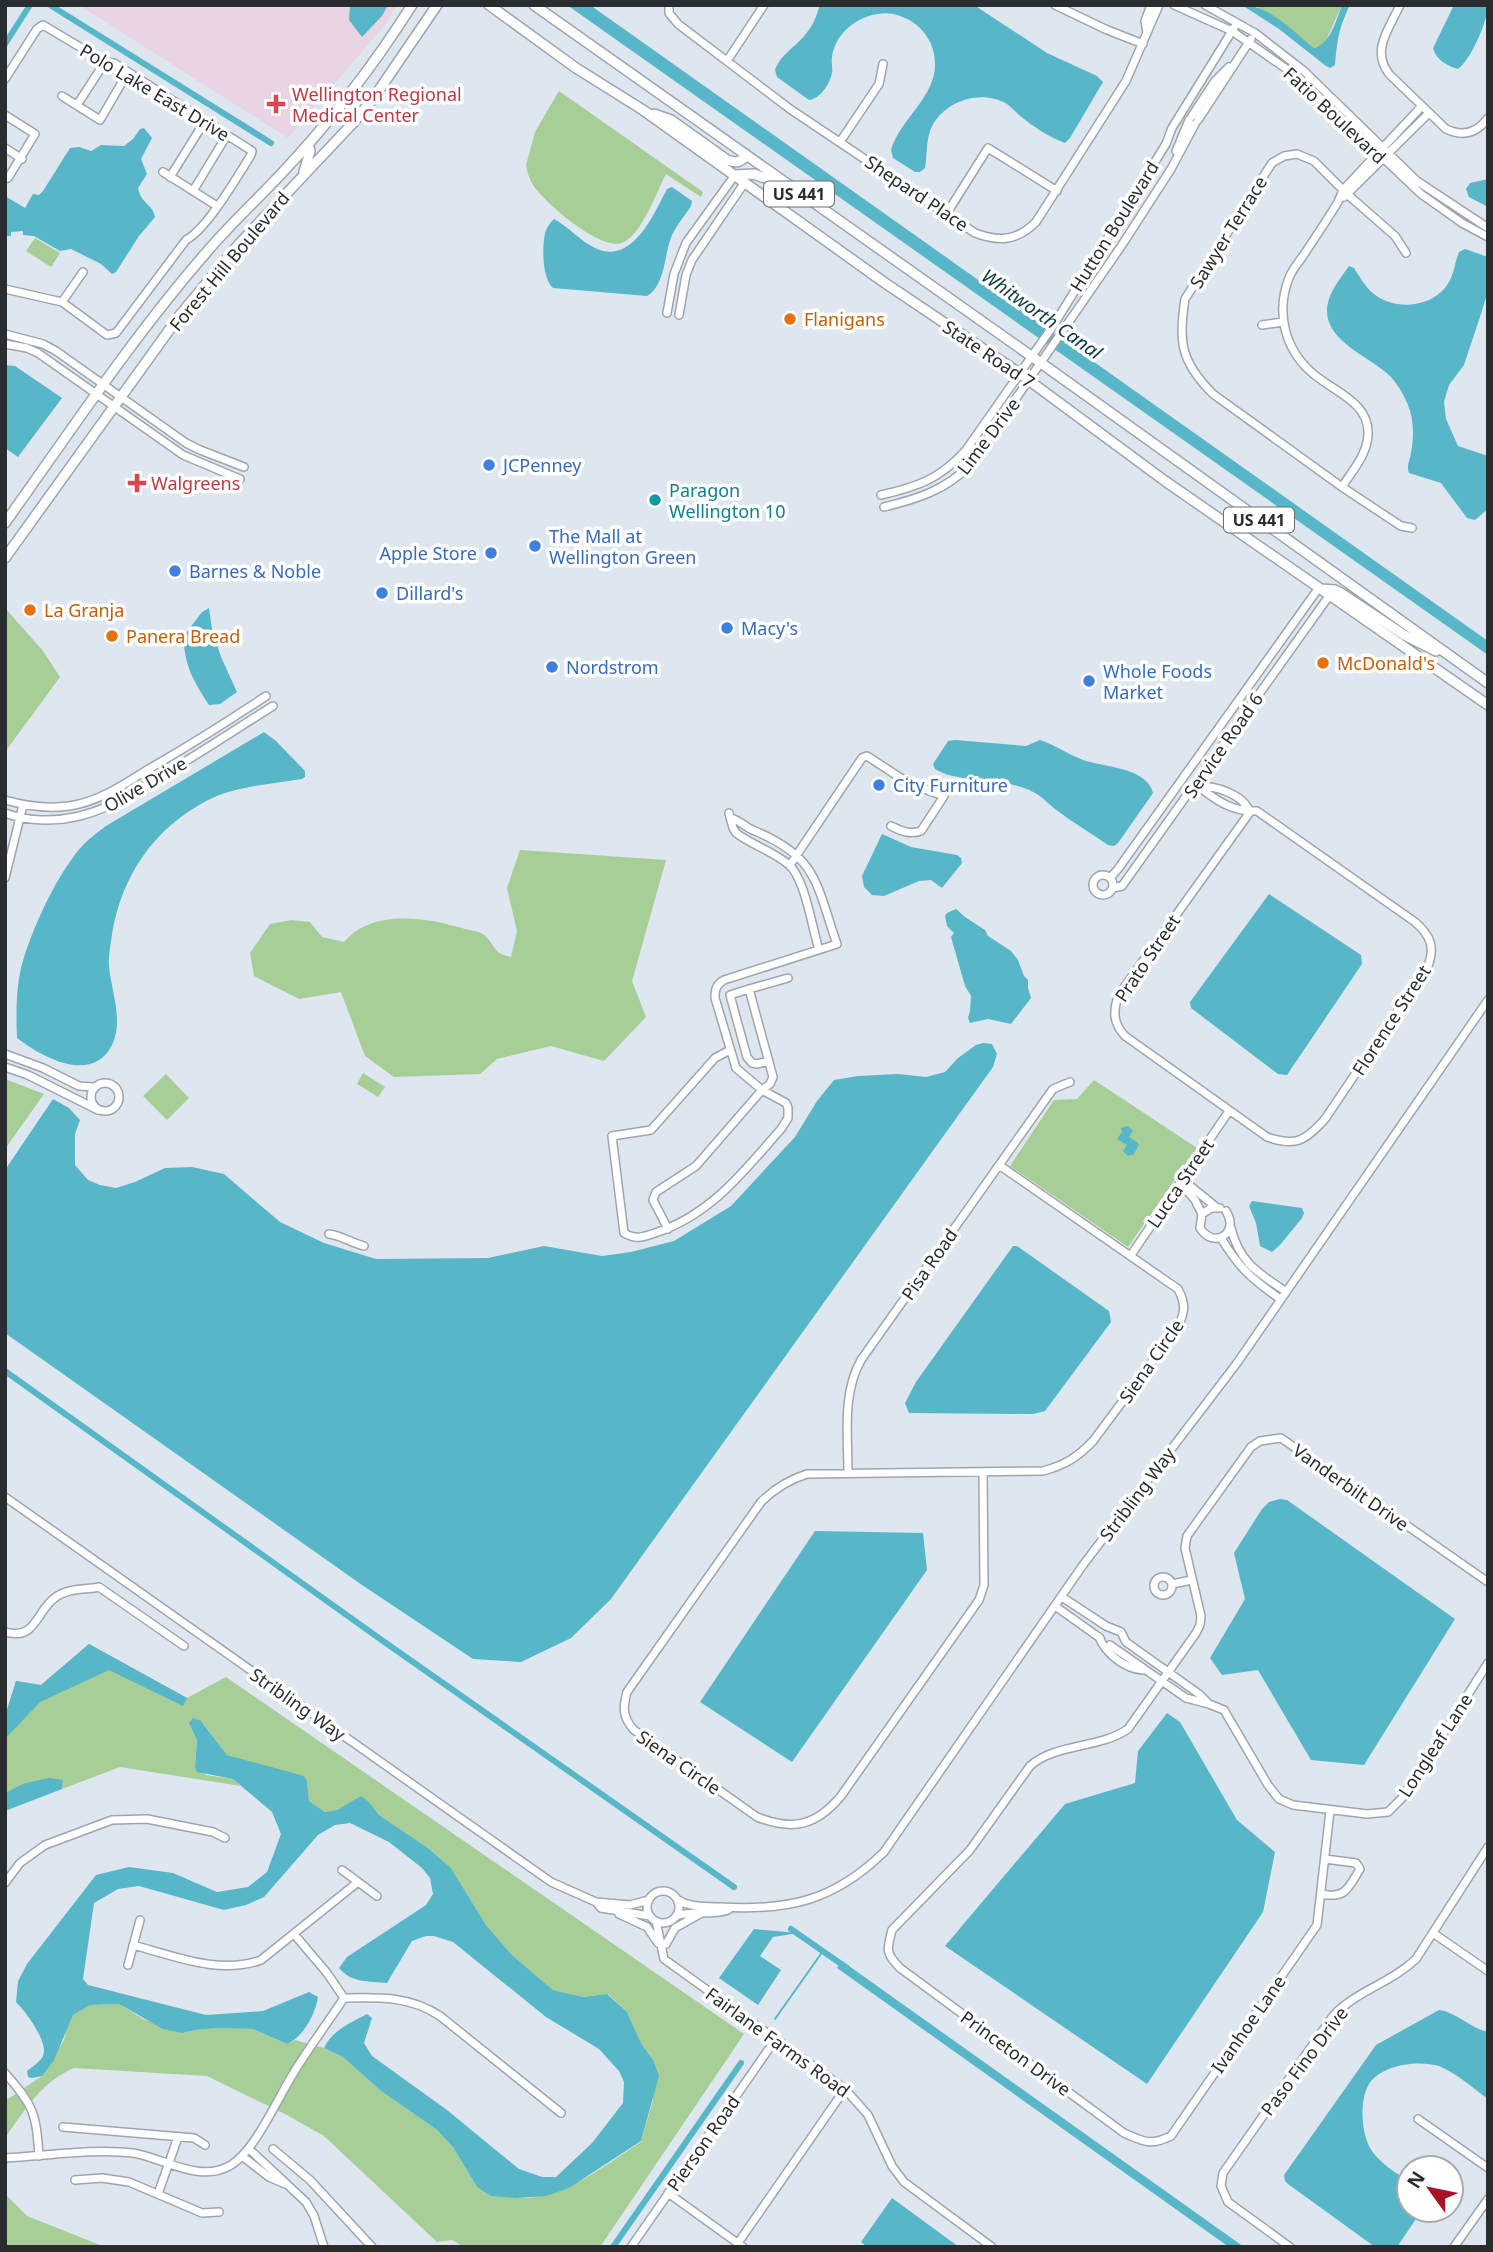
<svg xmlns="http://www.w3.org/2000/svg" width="1493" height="2252" font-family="'Noto Sans',sans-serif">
	<rect width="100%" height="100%" fill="#dee6ef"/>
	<path fill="#e9d4e3" d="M79,5H397L384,26L288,138Z"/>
	<path fill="#a6ce96" d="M1255,5H1342L1326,40L1320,47L1314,48Z
		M559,91L703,192L701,197L666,174C656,193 643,232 624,242C603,254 544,202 533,185C529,179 527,171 526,165L535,132Z
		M35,238L60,253L51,267L26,251Z
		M5,608L43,651L60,677L5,752Z
		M520,850L666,860L632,981L646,1017L604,1061L551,1046L497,1059L480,1074L394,1077L365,1056L341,992L299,999L254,976L250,953L270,924L291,920L310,922L322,937L344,942C372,909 424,917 462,928C468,930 477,931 483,934C496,944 491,953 511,957L517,931L507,888Z
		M363,1073L385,1087L378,1097L357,1084Z
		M166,1074L189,1098L167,1120L143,1096Z
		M5,1079L44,1094L5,1149Z
		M1094,1080L1197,1148L1128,1247L1010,1166L1054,1100L1077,1099Z
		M89,1644L187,1698L226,1677L744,2034L600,2247H464L452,2240L437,2242L324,2136L287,2115L207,2076L74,2068C41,2082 25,2110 5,2138V2101L42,2076L64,2040L68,2024L73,2015L90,2005L119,2004L143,2019L182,2033L196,2030L217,2028L253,2029L287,2044L295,2040L324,2048L343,2057L381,2091L436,2129L453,2147L477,2187C490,2191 505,2197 519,2198C566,2199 603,2166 641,2142L653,2100V2060L641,2043L627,2012L608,1994L583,1997L553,1990L512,1955L486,1925L451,1868L428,1848L379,1815L369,1802L360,1797L337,1810L325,1812L309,1801L307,1781L227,1755L202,1722L189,1723L197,1740L195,1767L206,1775L233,1779L241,1786L120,1767L62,1789L63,1780L22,1784L5,1793V1716L16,1681L41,1685Z
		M5,2194L27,2216L105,2247H5Z"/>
	<path fill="#57b6c8" d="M350,5H388L382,16L362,37L349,20Z
		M567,5H590L1488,641V655Z
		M820,5H974L1047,53L1097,76L1103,82L1070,138L1065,143C1049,137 1032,126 1019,115C1015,111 1011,107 1007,104C980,88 941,102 930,131C926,143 927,157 925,168L920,172H915L893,158L891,150C902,113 949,90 931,44C926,33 917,23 905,18C893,12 882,12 869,16C850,22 835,37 832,57C831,63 833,68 832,73C830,84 820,99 809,100L777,77L775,70C781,53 798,46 808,31C814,24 817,14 820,5Z
		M1242,5C1270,5 1293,32 1314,48C1330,45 1337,18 1342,5H1350C1339,27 1337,41 1335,65L1330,68L1326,66L1279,29Z
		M1454,5H1488C1488,20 1471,60 1458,69C1448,66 1436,60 1433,48Z
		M144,128L152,138L141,159L147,174L138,188C141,204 153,204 155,217L139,236L116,272L112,274L101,264L71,249L60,251L34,236L23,235V231L11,232V236H5V196L25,208L33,194L39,195L43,191L70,148L79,147L91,151L101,145L124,146L133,139L140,129Z
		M1488,179V207L1469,197L1466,189L1470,183Z
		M672,187L692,201L691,206C685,215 677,225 672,235C664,253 666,285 647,296L553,288C542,278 542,248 545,233C547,227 550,223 554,219C569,227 580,241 595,248C632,266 654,214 667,189Z
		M1465,249L1488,257V291L1479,320L1464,365L1449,385L1444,402L1446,419L1458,446L1488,456V509L1475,520L1467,518L1441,483L1409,473C1406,466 1410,460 1411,453C1414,437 1414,420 1408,405C1404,395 1398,385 1391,377C1369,355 1316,339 1329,299C1333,287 1342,276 1349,266L1354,268C1360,277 1365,287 1374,294C1394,310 1428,308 1445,288C1454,277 1454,265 1459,252Z
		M5,365L15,366L62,398L18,457L5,448Z
		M209,608L212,629L221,657L237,692L220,704L209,705C192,678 186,669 183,637L202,612Z
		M264,732L276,741L305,771V777L302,779C271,784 236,786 208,800C154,828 122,875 112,934C111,944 108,956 109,966C111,991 124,1020 112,1045C92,1085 42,1057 17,1038C16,1014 16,990 21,968C31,930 58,871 85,843C91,837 99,831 106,826Z
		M955,740L1026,746L1040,740C1056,745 1070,756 1086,761C1106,767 1147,768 1153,793L1118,843L1114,846L1108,845C1091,833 1072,822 1055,809C1044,800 1039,793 1024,788C999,778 954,782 935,769L933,764L948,741Z
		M882,834L911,847L957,855L961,858L962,863L942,888L931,880L919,881L884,896L872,895L864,887L862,876Z
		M1269,894L1361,955L1362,964L1287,1075L1278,1074L1191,1008L1190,1002Z
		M956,909L965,917L985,930L988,936L1011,951L1018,960L1024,976L1028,980V988L1031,998L1011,1024L988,1019L970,1023L968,1018L970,1011L971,996L965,986L951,937L954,933L947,926L945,916L947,913Z
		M983,1043L992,1044L997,1054L993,1067L611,1599L571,1638L521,1662L473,1659L362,1585L5,1333V1170L53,1099L69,1108L80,1120L75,1134V1165L88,1180L100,1185L116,1188L135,1182L165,1168L192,1167L224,1174L280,1222L324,1243L376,1259L488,1258L544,1246L602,1256L631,1252L674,1241L731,1206L795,1137L817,1101L834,1080L858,1076L898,1074L926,1077L945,1072L958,1058L976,1045Z
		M1128,1126L1133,1131L1129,1137L1139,1144L1134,1154L1128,1156L1123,1151L1127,1145L1117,1139L1122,1132L1121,1128Z
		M1252,1201L1302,1208L1304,1213L1302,1218L1280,1245L1272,1252L1260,1246L1256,1223L1249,1206Z
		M1013,1246H1017L1109,1311L1111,1322L1045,1411L1033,1414L909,1413L905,1403L916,1382Z
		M1280,1499L1287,1500L1455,1619L1364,1765L1311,1760L1258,1670L1222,1675L1210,1658L1245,1599L1234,1553L1262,1509L1269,1502Z
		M815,1531L923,1533L927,1570L792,1762L700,1702Z
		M89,1644L187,1698L183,1706L109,1670L40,1702L5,1739V1716L16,1681L41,1685Z
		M1167,1713L1180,1722L1237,1820L1275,1852L1263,1912L1147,2084L945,1946L1065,1804L1135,1783L1138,1751Z
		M193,1718L201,1721L227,1755L304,1776L307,1781L309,1801L325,1812L337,1810L361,1796L369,1802L379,1815L428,1848L451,1868L486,1925L512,1955L553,1990L583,1997L607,1994L627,2012L641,2043L653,2060L659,2076L641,2141L569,2188L546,2196L517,2198L491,2196L477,2187L453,2147L436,2129L381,2091L343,2057L324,2048C332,2030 351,2023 367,2014L372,2018L364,2043L372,2056L447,2110L519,2169L542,2177H556L592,2143L623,2103L624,2082L619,2071L599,2049L546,2017L453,1942L434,1936H426L412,1941L387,1983C369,1981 351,1983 339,1968L347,1957L426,1905L433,1894L430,1878L422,1868L389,1842L350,1823L335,1825L318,1835L264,1897L246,1905L224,1910L139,1886L118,1889L94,1903L83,1979L88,1985L206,2015L263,2011L309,1992L318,1997C315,2015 304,2036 287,2044L253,2029L217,2028L196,2030L182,2033L163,2029L119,2004L90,2005L73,2015L54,2060L42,2076L32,2078L28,2077L27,2071C32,2067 40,2062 43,2056C49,2042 25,2011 16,2002L18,1981L27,1964L96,1875L129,1867L173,1873L217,1892L248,1887L267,1872L281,1834L272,1812L233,1779L197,1772L195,1767L197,1740L189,1723Z
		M49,1778L63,1780L62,1789L5,1811L7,1792L22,1784Z
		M754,1929L798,1933L773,1937L760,1956L781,1970L758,2005L719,1978Z
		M842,1961L1244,2247H1229L837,1968Z
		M1439,2010C1456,2012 1470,2028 1488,2032V2099C1473,2088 1456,2073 1439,2066C1419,2060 1382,2064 1369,2084C1359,2101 1361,2135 1372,2151C1381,2164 1396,2173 1409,2181V2210H1422L1397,2247H1375L1288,2184L1285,2181L1284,2175L1376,2045Z
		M892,2198L959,2247H867L861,2242Z"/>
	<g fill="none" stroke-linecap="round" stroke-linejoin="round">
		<path stroke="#57b6c8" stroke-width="2" d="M775,2019L823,1951"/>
		<path stroke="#57b6c8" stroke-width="6" d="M50,5L271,143
			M5,44L30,5
			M5,1371L383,1641L734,1887
			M791,1929L847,1968
			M613,2247L741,2063"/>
		<defs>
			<path id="minor" d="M669,5V13L678,24L790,109L975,233C999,242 1017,241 1036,222L1126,81L1159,5
				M1055,5L1105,29L1143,44
				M1174,5L1232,31L1298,77L1421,194L1462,223L1488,237
				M1205,5L1255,33L1304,71L1417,181L1488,228
				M1400,5C1389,29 1371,50 1389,74L1446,129C1463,137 1477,133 1488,118
				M1147,33L1145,21L1151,5
				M727,61L764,5
				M5,79L37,29L43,25L105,62L114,63L252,151L251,155C237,177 207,229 186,240L116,333L107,335L62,302L5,289
				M62,96L100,120L128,72
				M77,105L105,62
				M5,115L35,134L8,178L5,179
				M1192,116L1215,81L1229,67
				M1198,120L1251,39
				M840,142L879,84L883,64
				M5,148L22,159
				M1176,151L1189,120
				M163,172L217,206
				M170,177L205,121
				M193,191L227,135
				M1344,197L1429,113
				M947,213L988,148L1057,191
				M1406,253L1395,236L1347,194L1314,161L1297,154L1284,156L1272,163L1185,299C1178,342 1181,362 1213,394L1342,487L1401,526L1412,528
				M62,302L83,272
				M667,313L674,274L686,243L735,175
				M679,315L686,275L692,260L745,182
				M1262,325L1283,322
				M5,334L43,344L56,351L186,443L200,450L244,467
				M5,344L27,348L38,353L183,455L240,479
				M1342,487C1352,471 1367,455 1368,435C1370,401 1331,391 1310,371C1284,347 1276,311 1289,278C1292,270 1298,263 1303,256C1315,238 1327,220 1338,202L1343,190L1422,106
				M881,495C917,487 940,479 966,450L1053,326L1166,144L1172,128L1237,23
				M884,507C917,499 946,490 970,465L1122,245L1171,169L1195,124
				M1199,786C1216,786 1243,794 1250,812
				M1201,787L1203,790C1220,803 1235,812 1257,811L1415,922C1431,936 1435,947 1428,966L1325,1119C1305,1141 1296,1147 1267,1137L1125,1036C1113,1023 1113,1012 1118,996L1250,812
				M5,800C26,806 48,809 69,806C98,802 123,785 147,770C187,747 227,722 266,696
				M5,813C26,821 53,822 75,817C104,811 128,796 153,781C194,757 233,731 273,706
				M729,813L733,828L736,833C752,845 772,851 788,864C805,877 812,928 819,950
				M790,865L862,758L867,756L910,784L944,796L921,831C910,835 901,831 891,826
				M1093 885a10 10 0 1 1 20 0a10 10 0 1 1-20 0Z
				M5,878L23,805
				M1110,878L1118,869L1318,589
				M1113,888L1122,886L1329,596
				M749,989L730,995L747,1057L752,1063L757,1064L769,1061
				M730,1050L715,1058L651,1130L612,1136L624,1233C636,1240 643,1237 655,1233C711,1215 744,1171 781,1129L788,1118V1108L786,1103L762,1090L736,1068L715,998C715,989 716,985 724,980L837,944C816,885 819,858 755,831C746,828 741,821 731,818
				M5,1054L43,1068L79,1086L94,1087
				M5,1067L28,1075L98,1110
				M91 1097a14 14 0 1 1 28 0a14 14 0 1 1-28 0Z
				M1181,1184L1189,1185L1216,1207
				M1181,1184L1195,1200L1202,1214
				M1220,1208H1211L1202,1214L1200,1228C1214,1250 1240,1233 1226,1211
				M1231,1228C1239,1262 1258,1273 1285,1291
				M668,1229L653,1200L656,1192L696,1166L762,1090L770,1084L773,1077L749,989L788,978
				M329,1234C342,1236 352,1243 364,1246
				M1221,1238C1239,1268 1252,1279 1280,1299
				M1131,1255L1229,1111
				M983,1472L984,1585L979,1600L841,1796C816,1826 793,1831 757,1817L634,1730C622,1717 623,1707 627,1692L761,1502C775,1488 788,1480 807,1474L1043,1471C1065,1465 1078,1457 1093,1441L1178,1327C1185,1312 1186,1304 1178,1289L999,1165
				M848,1473C848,1435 842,1394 861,1360L1053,1089L1070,1082
				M5,1497L551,1882L596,1902L601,1908L650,1916
				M1154 1586a9 9 0 1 1 18 0a9 9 0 1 1-18 0Z
				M1172,1584L1192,1580
				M1062,1597L1106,1626L1121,1632L1126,1642L1199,1694L1208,1703
				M1055,1606L1100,1638
				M5,1632C37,1641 36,1610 56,1597C68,1588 85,1590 99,1587L184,1646
				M1099,1637C1106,1654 1125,1669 1143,1670
				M1110,1645L1186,1698L1209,1704L1224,1710L1268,1785L1279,1799L1293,1805L1367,1814L1388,1812L1402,1798L1488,1663
				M1330,1811L1317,1925L1171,2136C1150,2146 1145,2142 1124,2133L900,1968C885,1953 887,1949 892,1930L970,1850L1030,1766C1056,1743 1099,1749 1128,1729L1196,1633L1200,1625L1201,1616L1185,1548L1187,1536L1251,1447L1260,1441L1281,1438L1488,1582
				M342,1870L377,1896
				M5,1883L20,1863L45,1845L112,1820L147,1819L213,1832L225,1838
				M647 1907a16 16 0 1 1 32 0a16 16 0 1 1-32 0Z
				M1321,1894C1346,1899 1348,1888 1360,1869L1356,1863L1325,1859
				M678,1900C691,1908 705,1906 720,1907C788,1911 834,1901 884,1852L1083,1565L1237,1363L1488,1000
				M596,1902L630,1905L649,1900
				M619,1914L647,1927L658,1943
				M676,1916C693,1910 711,1916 728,1910
				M656,1921L664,1959L845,2089L868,2115L892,2166L904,2182L992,2247
				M1433,1933L1488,1971
				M294,1934L327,1973L344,1998
				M666,1944L675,1928L700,1914
				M133,1945C175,1956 219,1975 261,1960L358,1882
				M128,1965L140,1920
				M5,2073C34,2106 36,2113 39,2156
				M1418,2119L1488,2168
				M63,2127L194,2138L205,2145
				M249,2149L306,2202L314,2216L324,2247
				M273,2149L310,2180L372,2247
				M242,2156L269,2177L285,2184
				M5,2158C46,2156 93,2148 133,2153C164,2158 200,2184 231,2165C256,2150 279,2095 296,2069C311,2045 328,2022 344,1998C379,1997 410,1996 440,2016L561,2113
				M75,2180L102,2178L129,2182L202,2213L219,2212
				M668,2193L743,2247
				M158,2194L178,2137
				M738,2243L845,2089
				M631,2247L775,2040
				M1290,2247L1228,2202L1221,2186L1223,2173L1333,2016C1356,1991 1391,1983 1416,1959L1488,1847
				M1454,2247L1488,2199"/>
			<path id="major" d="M489,5L576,68L643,110L885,283L1019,373L1165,481L1488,705
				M534,5L1041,363L1488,683
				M654,114L671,120L727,160C736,163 739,163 746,156
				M304,172L310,151L308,144
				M735,175L754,174L775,182
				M5,523C70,432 132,338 205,254C229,225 257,200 282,173C331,121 374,65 412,5
				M5,558L180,315L239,244L353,123L375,96L437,5
				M1321,589L1335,590L1341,593L1404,635L1436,651"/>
		</defs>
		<use href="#minor" stroke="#9ea5ae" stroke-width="10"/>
		<use href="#major" stroke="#9ea5ae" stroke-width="12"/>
		<use href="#minor" stroke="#fff" stroke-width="7"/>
		<use href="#major" stroke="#fff" stroke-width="9"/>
	</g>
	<g fill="#e0444e" stroke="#fff" stroke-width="2.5">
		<path d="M272.5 93.5h7v7h7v7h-7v7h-7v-7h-7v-7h7z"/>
		<path d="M133.5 472.5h7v7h7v7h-7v7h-7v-7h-7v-7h7z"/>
	</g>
	<g fill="#e8710a" stroke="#fff" stroke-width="2.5">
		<circle cx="790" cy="319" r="7"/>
		<circle cx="30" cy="610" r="7"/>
		<circle cx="112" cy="636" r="7"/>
		<circle cx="1323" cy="663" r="7"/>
	</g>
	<g fill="#3f7fe0" stroke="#fff" stroke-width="2.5">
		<circle cx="489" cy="465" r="7"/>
		<circle cx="535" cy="546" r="7"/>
		<circle cx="491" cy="553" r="7"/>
		<circle cx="175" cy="571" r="7"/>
		<circle cx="382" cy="593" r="7"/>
		<circle cx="727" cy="628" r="7"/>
		<circle cx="552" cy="667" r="7"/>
		<circle cx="1089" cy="681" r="7"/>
		<circle cx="879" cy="785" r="7"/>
	</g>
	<circle fill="#0f9aa8" stroke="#fff" stroke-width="2.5" cx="655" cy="500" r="7"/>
	<g text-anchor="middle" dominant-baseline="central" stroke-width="7" stroke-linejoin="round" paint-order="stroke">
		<g fill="#fff" stroke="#6a6c6e" stroke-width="2">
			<rect x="764" y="181.5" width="70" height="25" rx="5"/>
			<rect x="1224" y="507.5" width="70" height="25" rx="5"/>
		</g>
		<g font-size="16" font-weight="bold" fill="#2a2d30">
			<text x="799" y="194">US 441</text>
			<text x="1259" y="520">US 441</text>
		</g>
		<g font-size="18" fill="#2a2d30" stroke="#fff">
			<text transform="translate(155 92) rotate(31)">Polo Lake East Drive</text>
			<text transform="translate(1335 115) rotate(43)">Fatio Boulevard</text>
			<text transform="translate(917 193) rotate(34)">Shepard Place</text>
			<text transform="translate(1114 226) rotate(-58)">Hutton Boulevard</text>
			<text transform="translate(1228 232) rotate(-58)">Sawyer Terrace</text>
			<text transform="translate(229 261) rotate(-50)">Forest Hill Boulevard</text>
			<text transform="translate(989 354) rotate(34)">State Road 7</text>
			<text transform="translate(988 436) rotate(-53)">Lime Drive</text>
			<text transform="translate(1223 745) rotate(-55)">Service Road 6</text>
			<text transform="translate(145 784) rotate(-30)">Olive Drive</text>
			<text transform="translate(1147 958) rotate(-56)">Prato Street</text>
			<text transform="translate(1391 1020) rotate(-57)">Florence Street</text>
			<text transform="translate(1180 1183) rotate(-56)">Lucca Street</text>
			<text transform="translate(929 1264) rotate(-55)">Pisa Road</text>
			<text transform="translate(1151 1361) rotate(-55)">Siena Circle</text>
			<text transform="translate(1351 1487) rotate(35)">Vanderbilt Drive</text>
			<text transform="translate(1137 1494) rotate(-53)">Stribling Way</text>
			<text transform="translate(298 1704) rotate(35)">Stribling Way</text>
			<text transform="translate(1435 1745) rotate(-57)">Longleaf Lane</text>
			<text transform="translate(679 1762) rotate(35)">Siena Circle</text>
			<text transform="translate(1248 2024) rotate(-55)">Ivanhoe Lane</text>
			<text transform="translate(778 2042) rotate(36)">Fairlane Farms Road</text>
			<text transform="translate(1016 2053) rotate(36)">Princeton Drive</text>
			<text transform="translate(1304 2061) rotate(-53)">Paso Fino Drive</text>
			<text transform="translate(703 2143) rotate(-55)">Pierson Road</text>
		</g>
		<g font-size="18" fill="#be3a42" stroke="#fff" text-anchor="start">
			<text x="292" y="94">Wellington Regional<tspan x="292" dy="21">Medical Center</tspan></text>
			<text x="151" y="483">Walgreens</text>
		</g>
		<g font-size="18" fill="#c56008" stroke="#fff" text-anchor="start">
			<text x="804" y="319">Flanigans</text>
			<text x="44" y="610">La Granja</text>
			<text x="126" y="636">Panera Bread</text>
			<text x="1337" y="663">McDonald's</text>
		</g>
		<g font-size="18" fill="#366cbe" stroke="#fff" text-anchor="start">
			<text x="503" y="465">JCPenney</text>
			<text x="549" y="536">The Mall at<tspan x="549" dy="21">Wellington Green</tspan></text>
			<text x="477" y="553" text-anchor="end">Apple Store</text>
			<text x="189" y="571">Barnes &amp; Noble</text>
			<text x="396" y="593">Dillard's</text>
			<text x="741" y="628">Macy's</text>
			<text x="566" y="667">Nordstrom</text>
			<text x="1103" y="671">Whole Foods<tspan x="1103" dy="21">Market</tspan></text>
			<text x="893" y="785">City Furniture</text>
		</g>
		<g font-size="18" fill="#0d838f" stroke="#fff" text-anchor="start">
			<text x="669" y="490">Paragon<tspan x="669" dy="21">Wellington 10</tspan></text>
		</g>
		<g font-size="19" font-style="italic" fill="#0e3b43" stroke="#fff">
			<text transform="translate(1042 314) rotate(35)">Whitworth Canal</text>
		</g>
	</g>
	<rect width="1493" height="2252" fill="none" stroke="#2a2d30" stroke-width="14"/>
	<g transform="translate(1430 2189) rotate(303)"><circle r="33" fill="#ffffff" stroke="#aaabac" stroke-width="2"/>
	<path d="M0-5L12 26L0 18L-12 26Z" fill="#a91327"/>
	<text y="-10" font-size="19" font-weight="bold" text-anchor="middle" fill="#2a2d30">N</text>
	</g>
</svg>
